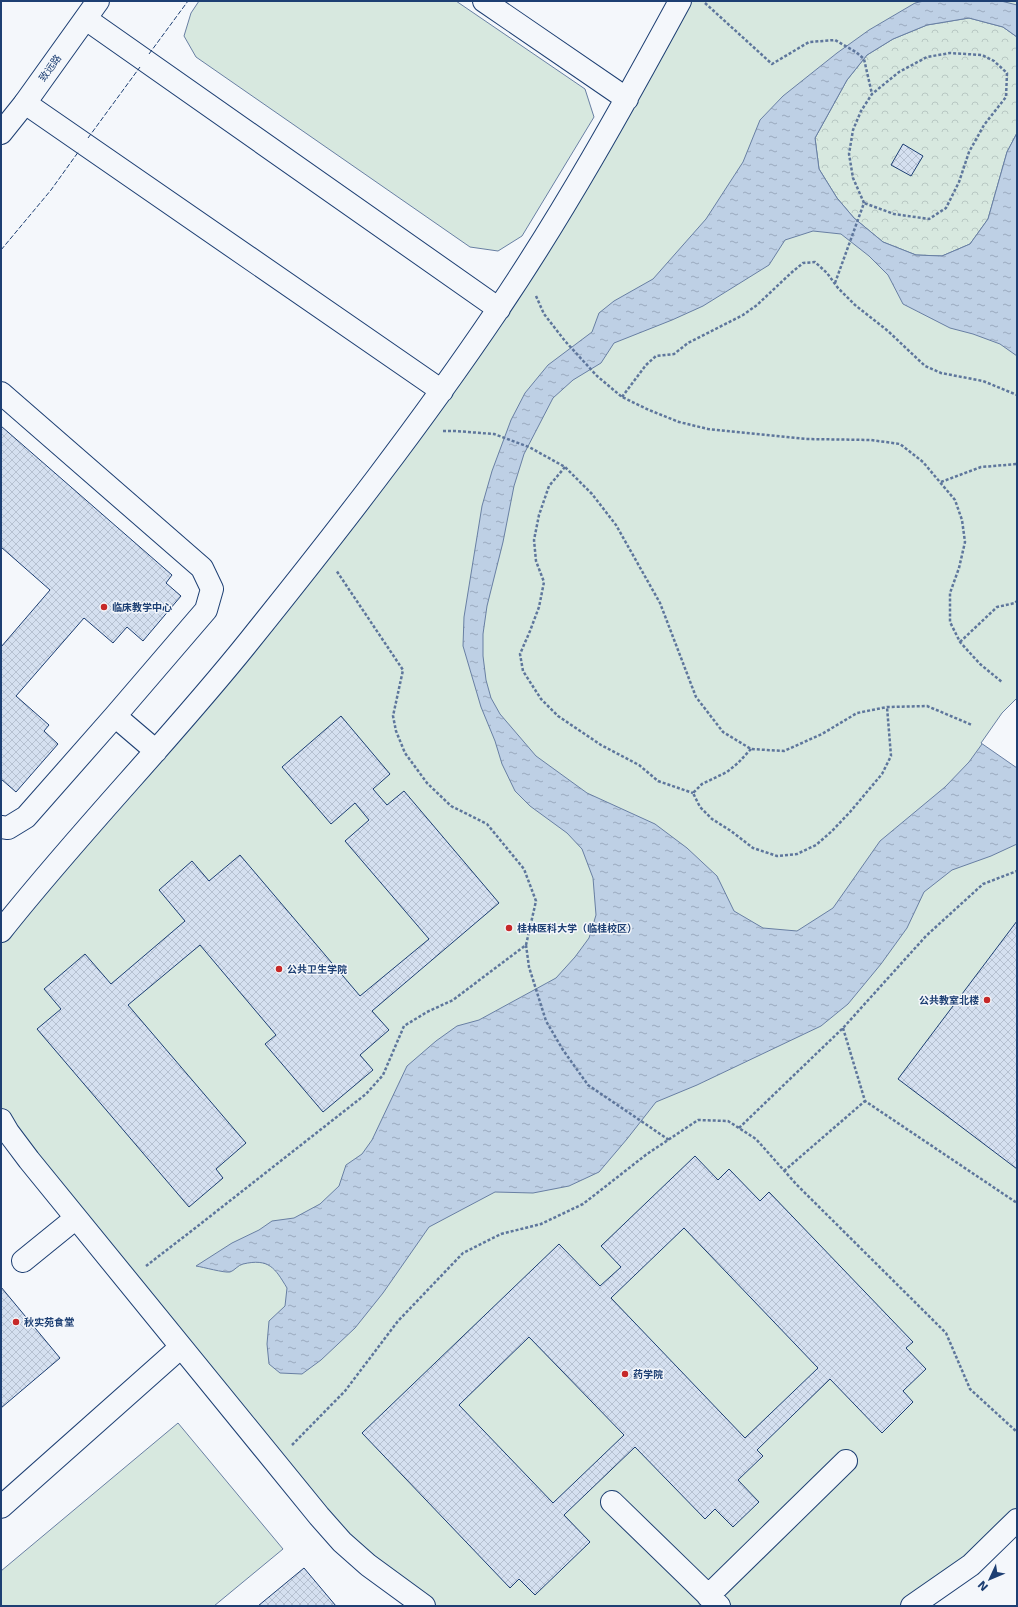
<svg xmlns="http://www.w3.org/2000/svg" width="1018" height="1607" font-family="'DejaVu Sans','Noto Sans SC',sans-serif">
	<defs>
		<pattern id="park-crowns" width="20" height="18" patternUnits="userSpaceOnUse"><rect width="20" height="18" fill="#d7e8df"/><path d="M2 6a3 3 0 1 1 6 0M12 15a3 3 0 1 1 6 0" fill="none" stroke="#b8c8c3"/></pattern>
		<pattern id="water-ripples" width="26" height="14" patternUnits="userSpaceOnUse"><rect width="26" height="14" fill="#bed0e5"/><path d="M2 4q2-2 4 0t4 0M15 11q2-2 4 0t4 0" fill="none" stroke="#9aaabe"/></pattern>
		<pattern id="building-cross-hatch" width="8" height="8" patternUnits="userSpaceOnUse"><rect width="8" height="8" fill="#d5e0f0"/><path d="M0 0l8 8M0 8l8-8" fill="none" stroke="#b6c1d1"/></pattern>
	</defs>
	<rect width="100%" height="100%" fill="#f4f7fb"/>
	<path fill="#d7e8df" stroke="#687fa3" d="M199,1H456L585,89L594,117L522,236L498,251L470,247L196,57L184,36L191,13Z
		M680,1H1017V1520L912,1606H424L368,1565L1,1120V931L411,434Z
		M178,1423L283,1549L214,1606H1V1571Z"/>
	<path fill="url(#park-crowns)" stroke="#687fa3" d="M969,18L1003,27L1017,37V133L1007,152L988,219L970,244L942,256L916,255L883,242L854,218L837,198L819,169L815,138L847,80L867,55L893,39L927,25Z"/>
	<path fill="url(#water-ripples)" stroke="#687fa3" d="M924,1H1001L1017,5V37L1003,27L969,18L927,25L893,39L867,55L847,80L815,138L819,169L837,198L854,218L883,242L916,255L942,256L970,244L988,219L1007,152L1017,133V356L1000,344L973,334L950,328L903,304L888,275L869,256L841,234L813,231L785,240L769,265L703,306L672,320L614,343L601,363L573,380L553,398L524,454L514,486L503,542L487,606L483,634V656L486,680L491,698L500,714L536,756L587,793L655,824L687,848L717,876L734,911L763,928L797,931L833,908L880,841L945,787L969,762L1003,715L1017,700V844L991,856L952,870L924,892L907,928L881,964L848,1004L821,1026L697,1085L656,1102L627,1139L599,1172L569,1186L533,1193L495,1192L429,1227L383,1293L355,1328L321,1360L302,1374L280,1373L269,1364L267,1344L269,1321L285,1306L287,1288C275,1268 269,1258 243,1264C238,1265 234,1271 230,1272C224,1273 203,1267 196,1266L232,1243L259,1230L272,1221L294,1218L320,1204L339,1186L346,1165L362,1154L372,1140L407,1066L436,1041L457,1026L479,1020L556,978L575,957L589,938L596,915L593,878L582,849L567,833L530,806L515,791L502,764L495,741L481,707L463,646L464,617L482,506L492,471L511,420L525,393L548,365L592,332L599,313L614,301L653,279L706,219L743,162L760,120L783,96L837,53L869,30L915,3Z"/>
	<path fill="#f4f7fb" stroke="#687fa3" d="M1017,698V768L981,743L1002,713Z"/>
	<path fill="url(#building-cross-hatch)" stroke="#1d3f73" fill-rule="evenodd" d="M903,144L923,156L911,176L891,165Z
		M1,426L172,575L166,583L181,596L143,641L127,627L113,643L84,618L16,696L49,725L44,731L58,744L16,792L1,779V647L50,590L1,547Z
		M341,716L390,774L373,789L387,805L404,791L499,903L372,1011L389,1030L360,1055L373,1070L323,1112L265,1044L276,1035L200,945L128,1005L246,1143L216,1169L223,1178L189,1207L37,1029L61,1009L44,989L85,954L111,984L185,921L159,890L192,861L209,881L240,855L360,996L429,939L345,841L369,820L355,803L331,824L282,767Z
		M1017,921V1169L898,1079Z
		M695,1156L718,1180L729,1169L760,1201L769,1192L913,1342L906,1348L926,1369L903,1391L913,1402L882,1433L830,1379L757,1450L763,1456L738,1480L759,1502L733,1527L715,1509L705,1519L635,1447L564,1515L590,1542L535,1595L519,1579L510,1588L362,1433L559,1244L600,1286L621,1267L601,1246ZM684,1228L818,1368L745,1438L611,1298ZM529,1337L624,1435L553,1503L459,1405Z
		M1,1287L60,1358L1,1408Z
		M304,1568L336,1606H258Z"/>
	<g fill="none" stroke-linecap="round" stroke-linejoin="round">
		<defs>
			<path id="minor" d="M484,1L627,99
				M86,19L499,309
				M25,103L442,391
				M1,393L202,568L212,589L206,610L115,716L26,817L8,828L1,827
				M115,716L156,751
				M1,931C80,831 170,740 250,640C336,533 420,425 497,311C564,212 623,106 680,1
				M1,1120L8,1132L29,1160L319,1516L342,1542L368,1565L424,1606
				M23,1261L76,1218
				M612,1502L719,1606
				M1,1507L181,1347
				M708,1596L846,1461
				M912,1606L971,1565L1017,1520"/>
			<path id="major" d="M1,133L25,103L98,1"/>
		</defs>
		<use href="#minor" stroke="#1d3f73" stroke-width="24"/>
		<use href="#major" stroke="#1d3f73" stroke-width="24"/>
		<path stroke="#5e769c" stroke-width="2.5" stroke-dasharray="3 2" stroke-linecap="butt" d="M705,3L772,64L809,42L835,40L856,52L864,59L872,94
			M835,283L864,203L853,178L849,154L853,130L861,111L872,94L899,72L927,57L950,53L982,55L994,61L1007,73L1006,97L984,125L969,152L959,182L946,208L929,219L894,214L864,203
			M536,296L544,314L565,341L597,376L622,397L649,410L679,422L708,429L806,439L871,440L900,444L923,462L955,500L962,520L965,542L959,568L950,593V622L960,642L980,664L1002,682
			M622,397L646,365L656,356L674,354L688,343L743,315L757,305L791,273L803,263L815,262L827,273L838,288L855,305L888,331L925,366L941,373L983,381L1017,395
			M443,431H455L494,434L529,447L565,467L592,494L616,525L660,603L696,697L723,732L751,749L784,751L822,734L857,713L887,707L927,706L972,725
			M565,467L549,486L539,515L534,540L536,561L544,582L539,607L530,631L520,654L523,671L541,699L558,716L601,745L639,765L658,781L693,793
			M941,482L981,467L1017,464
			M960,642L997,607L1015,603L1017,601
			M751,749L738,763L727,772L702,784L693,793L700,807L712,819L731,831L753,848L777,856L797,854L816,845L832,831L850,812L882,774L891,756L887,707
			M526,945L529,967L546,1021L563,1050L588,1085L669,1140
			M843,1028L865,1101L1017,1203
			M739,1128L843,1028L926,936L983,884L1017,871
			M784,1171L865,1101
			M146,1266L194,1229L366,1094L383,1075L404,1026L427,1012L453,1000L526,945L536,901L524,869L487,824L451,806L427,783L405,753L396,731L393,716L403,670L336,570
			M292,1445L345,1391L398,1321L463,1253L501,1234L541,1224L583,1204L647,1154L698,1120L728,1121L756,1139L796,1184L946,1333L970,1389L1017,1432"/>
		<use href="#minor" stroke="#f4f7fb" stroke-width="22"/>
		<use href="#major" stroke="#f4f7fb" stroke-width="22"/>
		<path stroke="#1d3f73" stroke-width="1" stroke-dasharray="5 2" stroke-linecap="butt" d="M149,54L188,1
			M88,138L140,67
			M1,250L51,190L79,151"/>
	</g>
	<g fill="#c62828" stroke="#f4f7fb" stroke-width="1.5">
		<circle cx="104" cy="607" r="4"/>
		<circle cx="509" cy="928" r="4"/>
		<circle cx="279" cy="969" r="4"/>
		<circle cx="987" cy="1000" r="4"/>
		<circle cx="16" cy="1322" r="4"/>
		<circle cx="625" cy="1374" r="4"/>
	</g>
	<g text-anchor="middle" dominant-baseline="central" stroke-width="3" stroke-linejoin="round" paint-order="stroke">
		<g font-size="10" fill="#1d3f73" stroke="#f4f7fb">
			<text transform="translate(50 68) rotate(-54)">致远路</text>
		</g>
		<g font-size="10" font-weight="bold" fill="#1d3f73" stroke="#f4f7fb" text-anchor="start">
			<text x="112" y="607">临床教学中心</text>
			<text x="517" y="928">桂林医科大学（临桂校区）</text>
			<text x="287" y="969">公共卫生学院</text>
			<text x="979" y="1000" text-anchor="end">公共教室北楼</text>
			<text x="24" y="1322">秋实苑食堂</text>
			<text x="633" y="1374">药学院</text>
		</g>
	</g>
	<rect width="1018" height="1607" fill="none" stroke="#1d3f73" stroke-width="4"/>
	<g transform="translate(990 1579) rotate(226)" stroke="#f4f7fb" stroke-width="3" paint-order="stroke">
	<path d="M0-3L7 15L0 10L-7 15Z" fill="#1d3f73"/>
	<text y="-6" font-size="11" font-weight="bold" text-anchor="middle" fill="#1d3f73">N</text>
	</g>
</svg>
